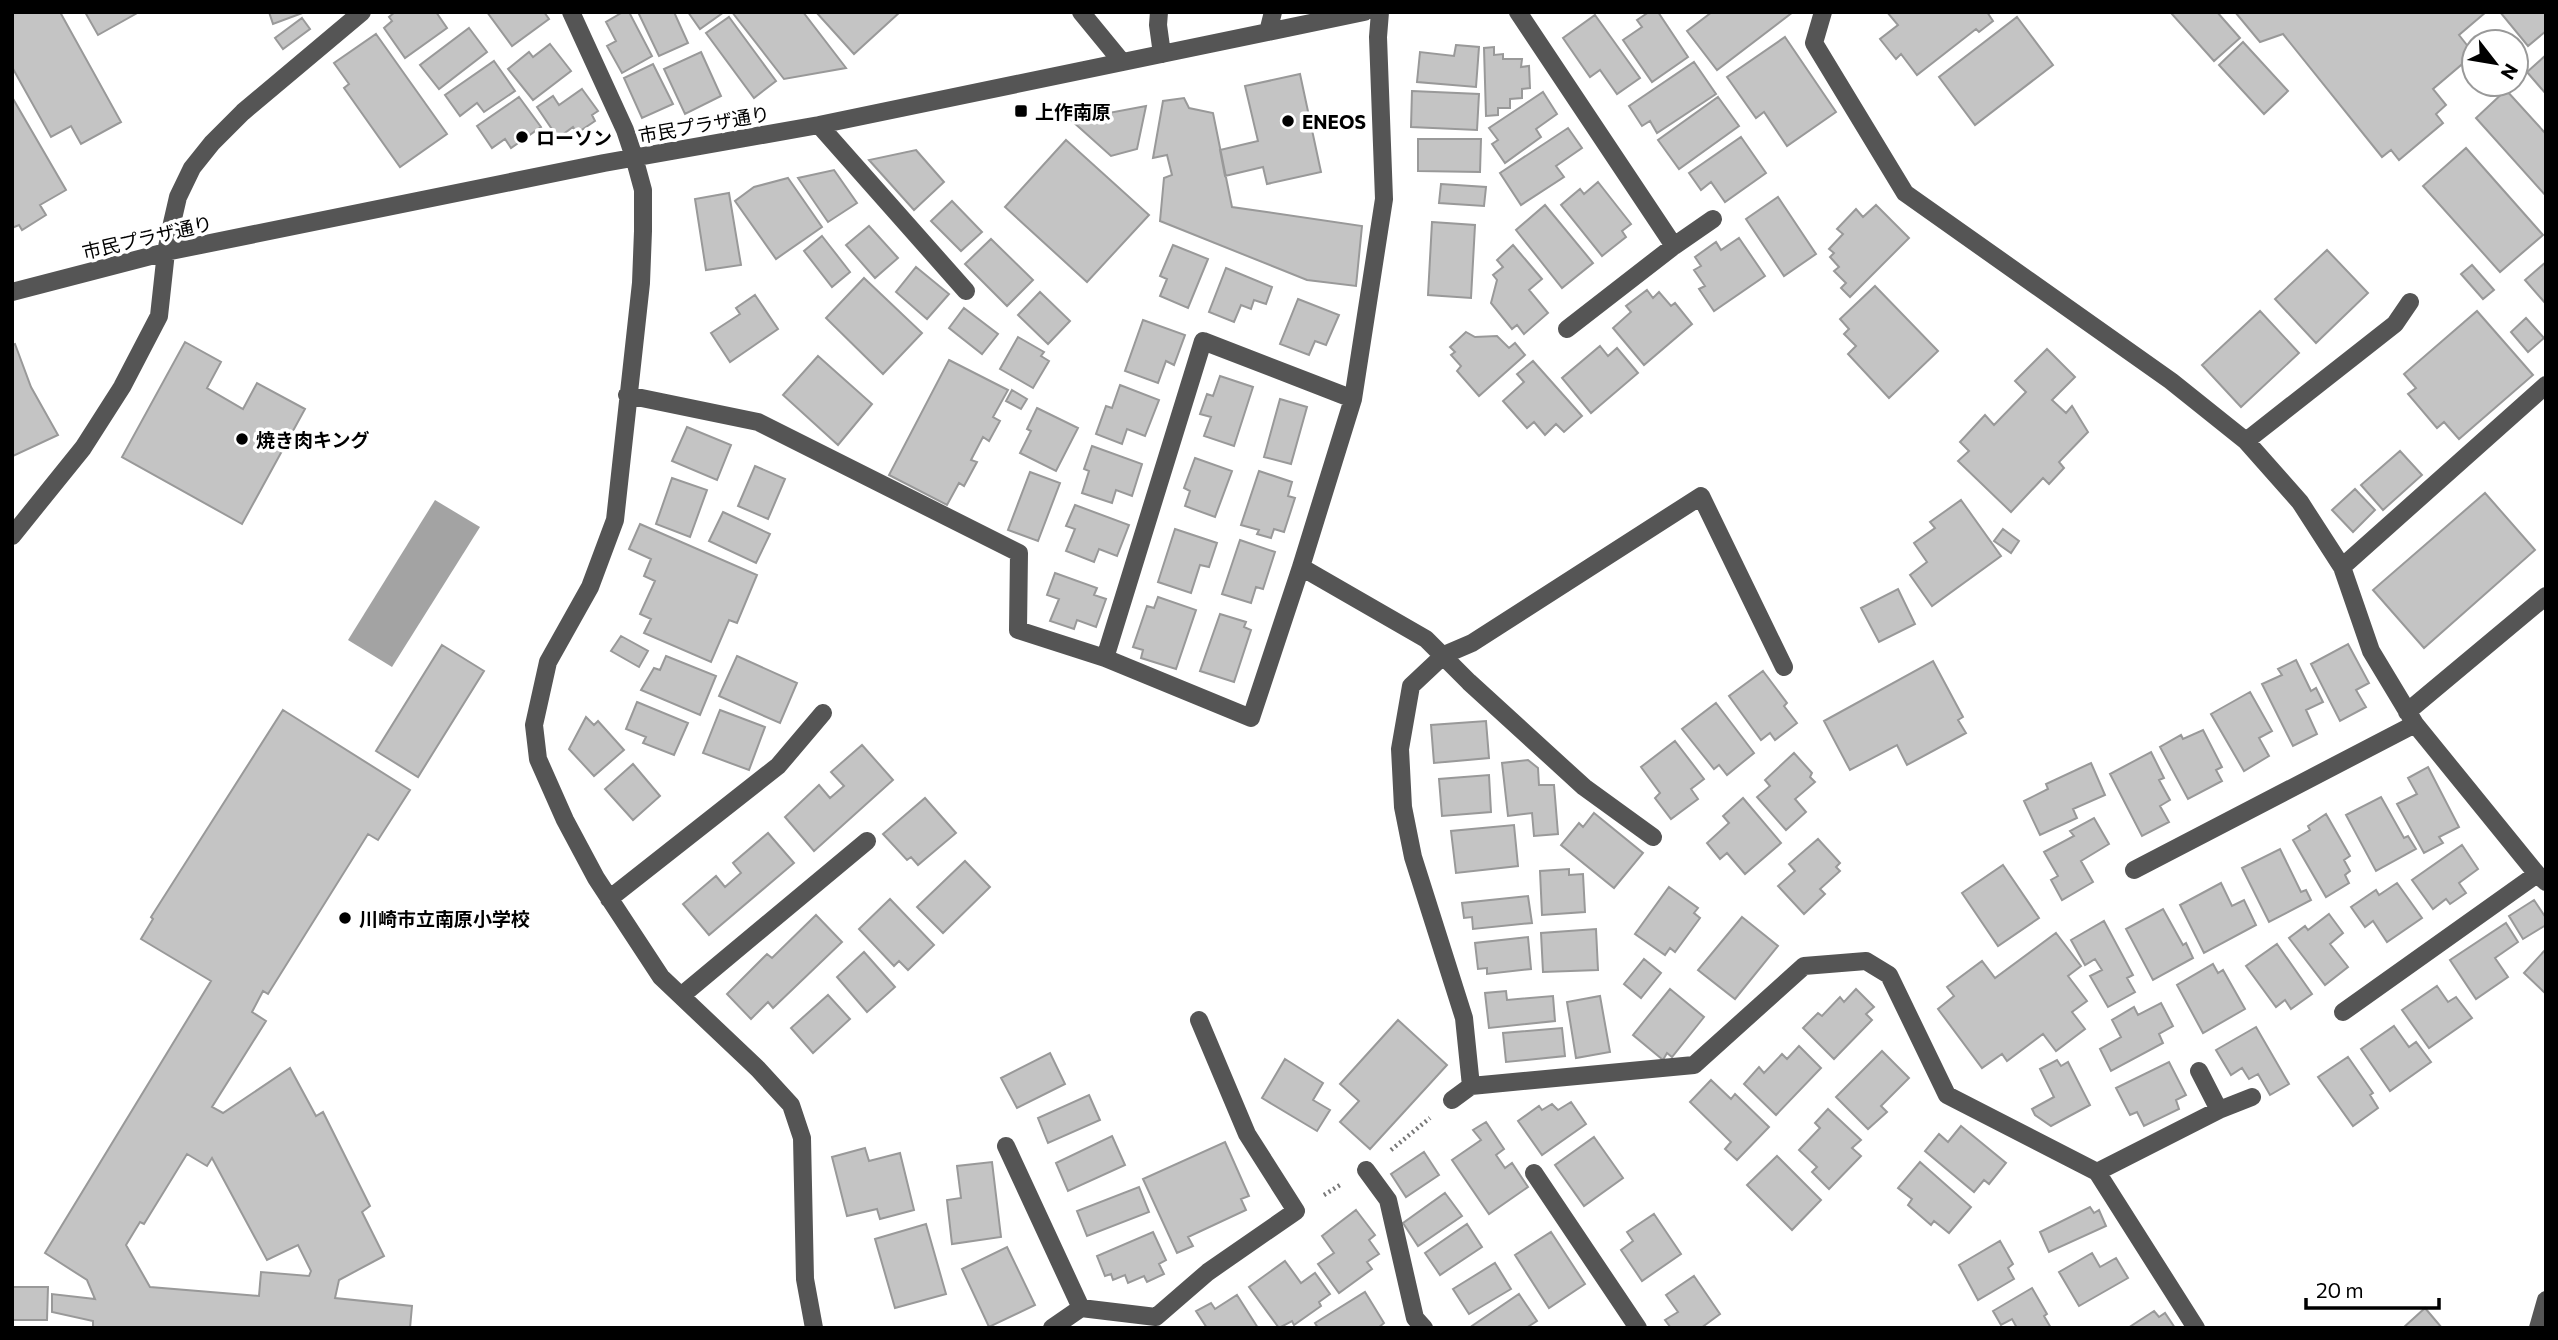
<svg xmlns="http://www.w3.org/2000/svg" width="2558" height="1340" font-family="Commissioner,'Noto Sans JP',sans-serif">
	<rect width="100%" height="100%" fill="#fff"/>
	<path fill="#a3a3a3" d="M435,500L480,527L392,667L348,640Z"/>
	<path fill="#c4c4c4" stroke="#999" stroke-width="2" fill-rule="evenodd" d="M12,12H60L121,122L81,144L71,126L51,137L12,67Z
		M85,12H139L98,35Z
		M269,12H305L273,24Z
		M395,12H436L447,28L405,58L384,28L392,21L389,17Z
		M487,12H544L549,19L512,46Z
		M623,12H629L652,56L622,73L607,46L616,41L606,22Z
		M638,12H674L688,43L659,56Z
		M688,12H724L700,29Z
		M732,12H803L846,68L784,79Z
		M816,12H900L854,54Z
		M1649,12H1658L1688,57L1652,82L1623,40L1642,27L1637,20Z
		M1712,12H1793L1717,70L1687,31Z
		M1887,12H1987L1993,21L1979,32L1976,29L1917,75L1901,54L1896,59L1880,39L1898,25Z
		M2217,12L2240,38L2214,61L2171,13Z
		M2235,12H2486L2459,35L2474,54L2433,89L2446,105L2436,114L2443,123L2399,160L2391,150L2382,157L2283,34L2260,42Z
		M2500,12H2546V31L2528,46Z
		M1595,15L1640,78L1617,94L1600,70L1590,77L1563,38Z
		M729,17L776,81L754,98L706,33Z
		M2017,17L2053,65L1975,125L1939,77Z
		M302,18L310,29L283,49L275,38Z
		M469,28L487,52L439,89L420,65Z
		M376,34L447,134L400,167L344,88L349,84L334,63Z
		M1785,37L1836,112L1787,146L1764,112L1756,118L1727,77Z
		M2243,42L2288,91L2264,114L2219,65Z
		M550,44L571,71L533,100L508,69L529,52L533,57Z
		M1456,45L1479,47L1476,87L1417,82L1420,52L1454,56Z
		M1494,47V55L1503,54V59H1522L1521,67L1529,66L1530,88L1522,89V98L1510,99V108H1498V115L1486,116L1484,48Z
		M701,52L721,96L685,114L664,69Z
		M2546,55V94L2527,72Z
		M494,61L515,91L484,112L477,103L460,116L445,95Z
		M1694,62L1716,94L1657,133L1650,121L1642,126L1629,106Z
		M653,64L673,104L642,118L624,78Z
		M1300,74L1321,172L1267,184L1263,167L1225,176L1220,150L1258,141L1245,86Z
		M582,89L598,111L592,115L595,121L577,133L573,127L558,138L537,107L553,96L559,105Z
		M2506,90L2546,134V196L2476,118Z
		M1412,91L1479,94L1477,130L1411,127Z
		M1543,92L1557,114L1536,129L1541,137L1505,163L1492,144L1498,140L1489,128Z
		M12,97L66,190L40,205L46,215L22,230L19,225L12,228Z
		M519,97L541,127L511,148L505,139L492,148L477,126Z
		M1718,97L1739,126L1679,169L1658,140Z
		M1184,98L1189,108L1213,113L1232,207L1362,226L1356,286L1307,280L1160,221L1164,178L1172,175L1167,155L1153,158L1163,101Z
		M1146,106L1137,149L1111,156L1071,120Z
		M1568,128L1582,148L1556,166L1564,177L1521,205L1500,173Z
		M1741,137L1766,173L1725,202L1711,182L1701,190L1689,173Z
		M1418,139H1481L1480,172L1418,171Z
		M1066,140L1149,215L1087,282L1005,207Z
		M2466,148L2543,235L2500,272L2423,186Z
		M916,150L944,182L914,210L869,160Z
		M834,170L857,203L828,222L798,178Z
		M788,178L822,227L776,259L735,201L754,187Z
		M1598,182L1631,224L1622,231L1626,237L1602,256L1561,205L1580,189L1584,194Z
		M1441,184L1486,187L1484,206L1439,203Z
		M729,193L741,265L706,270L695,199Z
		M1778,197L1816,254L1784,276L1746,219Z
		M952,201L982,232L961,251L931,221Z
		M1545,205L1593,263L1562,288L1516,230Z
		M1876,205L1909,238L1850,297L1841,288L1846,283L1834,271L1839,267L1830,257L1834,253L1829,249L1843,234L1837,229L1856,209L1863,217Z
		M1432,222L1475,225L1471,298L1428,295Z
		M869,226L898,258L875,278L846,245Z
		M822,236L850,272L832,287L804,251Z
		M1739,238L1765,276L1714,311L1699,289L1705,286L1694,270L1701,266L1695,257L1716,242L1721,250Z
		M991,239L1033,280L1007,306L965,264Z
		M1173,245L1208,259L1188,308L1160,296L1167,279L1160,276Z
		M1513,245L1542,279L1529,290L1548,313L1524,334L1517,325L1512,329L1491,303L1497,280L1493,275L1503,267L1497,260Z
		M2327,250L2368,293L2316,343L2275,299Z
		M2546,262V304L2525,280Z
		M2472,265L2494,290L2483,299L2461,274Z
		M916,267L949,294L927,319L896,292Z
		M1226,268L1272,287L1266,304L1254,300L1251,309L1241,305L1234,322L1209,312Z
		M864,278L922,333L883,374L826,318Z
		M1875,286L1938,351L1889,398L1848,354L1856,346L1844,334L1849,329L1840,319Z
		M1647,290L1653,298L1659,292L1671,306L1675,303L1692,324L1644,365L1613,328L1631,312L1626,306Z
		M1040,292L1070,321L1048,344L1018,315Z
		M755,295L778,329L730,362L711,333L740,314L736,308Z
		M1298,299L1339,315L1326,345L1315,341L1309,355L1280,344Z
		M964,308L998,334L982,354L949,328Z
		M2260,311L2299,353L2241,407L2202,365Z
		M2477,311L2533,375L2459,439L2444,422L2437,428L2408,394L2416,388L2404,374Z
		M2526,318L2544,338L2528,352L2511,332Z
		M1143,320L1185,335L1174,365L1166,361L1158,383L1125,371Z
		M1466,332L1475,337L1497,336L1509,348L1515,343L1525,355L1479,396L1457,371L1461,366L1451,355L1455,352L1450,347Z
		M1018,337L1044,352L1041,356L1049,361L1033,388L1000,369Z
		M185,342L221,362L207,388L243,409L257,383L305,409L242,524L122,457Z
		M15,344L31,387L58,435L13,456L12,345Z
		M1600,346L1608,356L1617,348L1638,373L1591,413L1562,378Z
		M2047,349L2075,377L2052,400L2066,413L2072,406L2088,432L2059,462L2064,468L2049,484L2043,478L2011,512L1958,461L1969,451L1960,442L1985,415L1994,425L2026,392L2015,381Z
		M818,356L872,404L838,445L783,395Z
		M949,360L1008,390L993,417L1000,421L989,441L983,437L971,460L977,462L964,486L959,483L947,505L889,475Z
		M1533,361L1582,416L1564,432L1556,424L1545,435L1534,422L1527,428L1503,401L1524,382L1517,374Z
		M1220,376L1253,387L1234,446L1204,436L1211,417L1200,414L1207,394L1213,396Z
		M1120,385L1159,400L1145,436L1127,429L1122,444L1096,434L1106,406L1112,408Z
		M1012,390L1027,399L1021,409L1006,401Z
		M1280,399L1307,407L1291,464L1264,457Z
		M1037,408L1078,428L1056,471L1020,453L1031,431L1027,429Z
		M687,427L731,445L717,480L672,461Z
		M1092,446L1142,464L1132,496L1116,490L1112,503L1082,493L1089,471L1084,469Z
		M2400,451L2422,475L2383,510L2361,485Z
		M1195,458L1232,471L1215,517L1185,506L1190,491L1184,488Z
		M755,466L785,479L768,519L738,506Z
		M1259,471L1292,482L1288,496L1295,498L1284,532L1274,529L1271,538L1257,534L1259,530L1241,525Z
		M1030,472L1060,483L1038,541L1008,530Z
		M672,478L707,490L690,537L656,524Z
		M2355,489L2375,510L2353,532L2332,510Z
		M2485,493L2535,550L2424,648L2373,590Z
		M1961,500L2001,556L1932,606L1910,575L1927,562L1914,543L1935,528L1930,522Z
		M1075,505L1129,525L1117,556L1099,549L1094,562L1066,551L1075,529L1066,526Z
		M723,512L770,534L756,563L709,541Z
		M640,524L757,575L737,623L729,620L711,662L644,633L651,619L640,614L655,581L644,576L651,559L629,549Z
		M1175,529L1217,543L1209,567L1200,565L1191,593L1158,582Z
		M2003,529L2019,541L2011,553L1994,541Z
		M1240,540L1275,552L1263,589L1256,587L1251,603L1222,594Z
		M1055,573L1097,588L1094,595L1106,599L1096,627L1077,620L1074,629L1050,621L1059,599L1047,595Z
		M1898,589L1915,624L1879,642L1861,608Z
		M1158,597L1196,610L1176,669L1141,658L1143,650L1133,647L1147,606L1154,608Z
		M1220,614L1246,622L1244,627L1251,630L1234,682L1200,671Z
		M621,636L648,651L639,667L611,651Z
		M2348,644L2369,683L2356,690L2366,707L2340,721L2311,664Z
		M442,645L484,671L418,777L376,751Z
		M666,656L716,676L700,715L641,690L654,668L660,670Z
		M737,656L797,683L780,723L719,696Z
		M2296,660L2311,691L2316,688L2323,702L2306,710L2317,734L2293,746L2262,684L2282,675L2278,669Z
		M1933,661L1963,717L1958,720L1966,733L1907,765L1897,745L1850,770L1824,721Z
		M1763,671L1787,703L1784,706L1797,723L1775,740L1770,733L1761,740L1729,696Z
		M2250,692L2272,731L2259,738L2269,756L2244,771L2211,714Z
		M637,702L688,723L674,755L643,743L646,737L626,729Z
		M1716,703L1754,753L1727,775L1719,765L1714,769L1682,729Z
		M283,710L410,790L378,840L368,834L268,994L263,991L252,1012L266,1021L212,1107L223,1113L290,1068L316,1116L323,1112L370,1206L362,1212L384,1256L339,1280L335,1298L412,1306L410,1328H93V1321L52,1312V1294L95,1299L87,1280L45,1253L211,981L141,939L153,919L151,917ZM187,1154L207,1166L212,1158L267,1260L298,1245L311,1271L309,1276L261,1272L259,1296L150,1287L126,1245L140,1222L144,1224Z
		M720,710L765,727L749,770L703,753Z
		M586,717L594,725L598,721L624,750L594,776L569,749Z
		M1486,721L1489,758L1434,763L1431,725Z
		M2203,730L2222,767L2216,770L2222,781L2188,799L2160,747L2181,735L2183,739Z
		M1675,741L1704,779L1691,789L1698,799L1671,819L1655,798L1660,793L1641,767Z
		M862,745L893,780L814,851L785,817L819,785L830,798L844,786L831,772Z
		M2151,752L2164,778L2159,780L2170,800L2160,806L2169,822L2142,836L2110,774Z
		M1794,753L1812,773L1810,777L1815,782L1795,799L1806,812L1786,830L1757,797L1770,786L1765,780Z
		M1528,760L1538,768L1539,785H1554L1558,834L1534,836L1532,813L1508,816L1502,763Z
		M2091,763L2105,795L2073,809L2077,818L2040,835L2024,801L2048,789L2046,784Z
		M633,764L660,796L633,820L605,789Z
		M2428,767L2459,827L2439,837L2443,843L2424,853L2397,804L2417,794L2408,778Z
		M1489,775L1491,812L1442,816L1439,779Z
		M2381,797L2404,838L2408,836L2416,849L2376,871L2346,815Z
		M925,798L956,833L918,865L911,857L907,860L883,834Z
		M1743,798L1781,843L1745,874L1727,853L1720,859L1707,843L1729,823L1723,816Z
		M1594,813L1643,853L1614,888L1561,845L1579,823L1583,827Z
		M2326,814L2350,856L2344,860L2350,871L2345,875L2349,883L2326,897L2293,840L2310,830L2308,826Z
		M2094,818L2109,844L2081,861L2093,882L2062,900L2051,880L2058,876L2044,852L2074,836L2070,831Z
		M1514,825L1518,866L1456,873L1451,831Z
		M768,833L794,863L709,935L683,904L716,876L725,887L741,873L733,863Z
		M1818,839L1840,863L1836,867L1840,871L1820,889L1825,894L1804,914L1778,886L1795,871L1789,864Z
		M2462,845L2478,869L2459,883L2466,893L2450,904L2446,899L2433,909L2412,880Z
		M2280,849L2301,892L2306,890L2311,900L2269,922L2242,868Z
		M965,861L990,887L943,933L917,907Z
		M2003,865L2039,918L1998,946L1962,893Z
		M1569,869V875L1583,874L1585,912L1542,915L1540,871Z
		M2221,883L2232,906L2244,900L2256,925L2204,953L2180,905Z
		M2397,883L2422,918L2387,942L2373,921L2365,927L2351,907L2376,890L2379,895Z
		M1669,887L1698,908L1694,913L1700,918L1675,952L1670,948L1665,955L1635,934Z
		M1528,896L1532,923L1473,929L1472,917L1464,918L1462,903Z
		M890,899L934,945L908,970L899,961L894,966L859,929Z
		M2534,900L2546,918V925L2523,939L2509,916Z
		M2163,909L2183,945L2186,943L2193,958L2153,980L2126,929Z
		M2329,914L2343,933L2330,944L2348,967L2325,985L2289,938L2305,926L2308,930Z
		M816,915L842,942L773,1008L768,1002L751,1019L727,994L767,954L772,958Z
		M1742,917L1778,946L1735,999L1698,970Z
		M2104,921L2133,975L2127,978L2135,992L2108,1007L2090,976L2102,970L2095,959L2085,965L2071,940Z
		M2506,923L2518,942L2495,958L2508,977L2476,999L2450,960Z
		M1596,929L1598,970L1543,972L1541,933Z
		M2056,933L2081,966L2068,976L2087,1001L2072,1012L2085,1029L2056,1051L2043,1034L2007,1061L2002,1054L1982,1068L1938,1009L1954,996L1947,987L1982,961L1995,978Z
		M1528,937L1531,969L1487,974V968L1478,969L1475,943Z
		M2277,944L2312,994L2291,1009L2285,1000L2276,1007L2246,966Z
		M2546,949V994L2524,973Z
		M864,952L895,987L867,1012L837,977Z
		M1644,959L1661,973L1641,998L1624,984Z
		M2213,964L2218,973L2223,970L2245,1009L2203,1033L2177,985Z
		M2437,986L2448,1002L2456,997L2472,1018L2429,1048L2402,1010Z
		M1670,989L1704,1017L1672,1057L1667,1053L1663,1060L1633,1035Z
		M1856,989L1874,1007L1866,1014L1872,1020L1834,1059L1803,1028L1818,1013L1822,1016L1840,997L1844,1002Z
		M1506,991L1507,1000L1553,996L1555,1021L1489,1028L1485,993Z
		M828,995L850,1019L813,1053L791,1028Z
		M1600,996L1610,1052L1576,1058L1567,1002Z
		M2161,1003L2173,1026L2159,1034L2163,1043L2111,1071L2100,1049L2121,1037L2112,1020L2134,1007L2138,1015Z
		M1398,1020L1447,1065L1370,1149L1340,1122L1359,1101L1340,1084Z
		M2394,1026L2409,1047L2416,1042L2431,1062L2390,1091L2361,1049Z
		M2256,1027L2289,1084L2270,1095L2258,1074L2249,1079L2242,1068L2231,1075L2216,1050Z
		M1562,1028L1565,1056L1506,1062L1503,1033Z
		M1799,1046L1821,1068L1776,1115L1744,1084L1759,1067L1764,1073L1782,1054L1787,1059Z
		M1882,1051L1909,1078L1881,1106L1887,1112L1868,1129L1836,1097Z
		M1050,1053L1065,1084L1017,1108L1001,1078Z
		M2348,1057L2373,1093L2370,1095L2378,1108L2353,1126L2318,1077Z
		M1285,1059L1323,1083L1313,1100L1330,1110L1317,1131L1262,1098Z
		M2057,1060L2061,1066L2068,1062L2090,1105L2051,1126L2035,1115L2032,1109L2054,1097L2040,1069Z
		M2169,1062L2186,1095L2176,1100L2179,1109L2144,1126L2137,1112L2130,1115L2116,1088Z
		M1711,1080L1731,1099L1735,1094L1769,1127L1737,1160L1725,1149L1731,1142L1690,1102Z
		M1089,1095L1100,1120L1048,1143L1038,1118Z
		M1571,1102L1586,1124L1542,1155L1518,1121L1539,1106L1542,1110L1552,1104L1558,1110Z
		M1828,1109L1861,1140L1852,1148L1861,1156L1829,1189L1812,1172L1817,1167L1799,1150L1820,1128L1815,1123Z
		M1486,1122L1504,1149L1496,1155L1505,1168L1512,1163L1528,1187L1489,1214L1452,1160L1481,1140L1473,1130Z
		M1961,1126L2006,1163L1989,1184L1984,1180L1974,1192L1925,1151L1939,1134L1948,1142Z
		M1112,1136L1125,1165L1068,1191L1056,1163Z
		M1594,1137L1623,1178L1584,1206L1555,1165Z
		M1225,1142L1249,1196L1241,1199L1246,1210L1188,1237L1193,1246L1177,1253L1143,1179Z
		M865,1148L869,1161L900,1153L914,1210L880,1219L877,1209L847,1216L832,1157Z
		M1424,1152L1439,1175L1406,1197L1391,1174Z
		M1777,1156L1821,1200L1792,1230L1747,1185Z
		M992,1162L1001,1237L952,1244L947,1200L961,1198L957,1166Z
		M1920,1162L1971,1207L1949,1233L1934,1221L1931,1225L1908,1205L1912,1199L1898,1188Z
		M1139,1187L1149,1212L1087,1236L1077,1211Z
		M1445,1193L1462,1216L1418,1246L1403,1223Z
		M2090,1207L2094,1213L2099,1210L2106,1226L2049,1252L2040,1232Z
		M1356,1210L1375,1235L1369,1240L1379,1254L1367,1262L1372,1269L1339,1293L1318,1264L1334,1253L1322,1236Z
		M1654,1214L1681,1254L1642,1281L1621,1250L1633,1241L1627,1232Z
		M926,1224L946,1294L895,1308L875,1239Z
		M1467,1224L1482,1247L1440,1275L1425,1253Z
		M1153,1232L1166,1260L1159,1264L1164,1274L1147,1282L1144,1276L1128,1283L1125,1275L1113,1280L1111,1274L1105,1276L1097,1256Z
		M1551,1232L1585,1284L1549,1308L1515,1255Z
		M2000,1241L2013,1264L2008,1268L2014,1279L1978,1300L1959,1265Z
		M1007,1247L1035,1305L989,1327L962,1269Z
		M2092,1253L2100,1267L2116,1258L2128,1278L2079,1306L2059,1272Z
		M1285,1261L1301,1283L1315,1273L1330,1294L1319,1302L1321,1306L1294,1325L1292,1321L1279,1328L1249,1287Z
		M1495,1263L1511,1289L1469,1314L1453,1289Z
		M1694,1276L1720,1314L1701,1328H1671L1665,1320L1678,1312L1666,1295Z
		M12,1287H48L47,1320H12Z
		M2032,1288L2047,1314L2044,1316L2051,1328H2017L2012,1319L2001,1325L1993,1311Z
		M1365,1292L1384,1323L1378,1328H1318L1315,1323Z
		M1519,1294L1537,1321L1526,1328H1469Z
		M1237,1295L1258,1328H1207L1196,1311L1211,1303L1215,1309Z
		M2425,1308L2442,1328H2403Z
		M2154,1311L2159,1317L2165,1313L2175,1328H2128Z"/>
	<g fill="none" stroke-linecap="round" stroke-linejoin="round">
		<path stroke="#777" stroke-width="4.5" stroke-dasharray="2 3.5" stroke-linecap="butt" d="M1391,1150L1430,1118
			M1324,1195L1340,1185"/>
		<path stroke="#555" stroke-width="18" d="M571,12L625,130L634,157L643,190V231L641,283L615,520L590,587L548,662L534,725L538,759L565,820L596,878L661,977L758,1069L791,1105L802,1138L805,1279L814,1328
			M1081,12L1122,62
			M1159,12L1158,25L1162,54
			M1518,12L1674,246
			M1823,12L1814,43L1905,193L2171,381L2246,441L2300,502L2342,567L2371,651L2415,724L2537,874L2546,882
			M1268,32L1273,12
			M819,125L966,291
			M12,292L166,252L604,163L819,125L1364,12
			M1567,329L1674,246L1713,219
			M627,395L758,422L1019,553L1018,630L1105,658L1251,718L1301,567L1353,399L1384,199L1378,37L1380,12
			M2246,441L2395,324L2410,302
			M12,536L83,448L122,387L159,316L166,252L172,223L178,197L192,168L212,143L243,112L362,12
			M1301,567L1426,639L1469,682L1584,787L1653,837
			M2342,567L2546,385
			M1105,658L1203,341L1353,399
			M2407,712L2546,596
			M2134,870L2415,724
			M609,899L778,766L823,713
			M681,996L867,841
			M2343,1012L2537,874
			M2199,1071L2219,1110
			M1471,1086L1694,1065L1804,966L1866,961L1889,975L1947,1095L2097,1172L2196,1328
			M1452,1100L1471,1086L1464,1018L1413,857L1403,807L1400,749L1411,686L1444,655L1472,643L1701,496L1784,667
			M1006,1146L1081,1308
			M1366,1170L1388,1200L1415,1318L1424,1328
			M2097,1172L2219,1110L2252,1097
			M1534,1173L1638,1328
			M1052,1328L1081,1308L1156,1317L1208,1272L1296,1211L1247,1134L1199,1020
			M2538,1328L2546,1300"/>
	</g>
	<g fill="#000" stroke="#fff" stroke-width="2.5">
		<rect x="1014" y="104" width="14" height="14" rx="3.5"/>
		<circle cx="1288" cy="121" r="7"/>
		<circle cx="522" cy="137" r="7"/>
		<circle cx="242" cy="439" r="7"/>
		<circle cx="345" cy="918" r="7"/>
	</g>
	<g text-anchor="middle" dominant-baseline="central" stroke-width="7" stroke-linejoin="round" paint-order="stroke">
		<g font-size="19" font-weight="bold" fill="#000" stroke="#fff" text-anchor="start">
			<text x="1035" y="111">上作南原</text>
			<text x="1302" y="121">ENEOS</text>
			<text x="536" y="137">ローソン</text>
			<text x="256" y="439">焼き肉キング</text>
			<text x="359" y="918">川崎市立南原小学校</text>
		</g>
		<g font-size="19" fill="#000" stroke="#fff">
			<text transform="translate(704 124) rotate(-10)">市民プラザ通り</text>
			<text transform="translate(147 237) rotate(-13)">市民プラザ通り</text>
		</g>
	</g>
	<rect width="2558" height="1340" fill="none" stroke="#000000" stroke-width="28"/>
	<g transform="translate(2495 63) rotate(121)"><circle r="33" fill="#ffffff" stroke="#999999" stroke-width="2"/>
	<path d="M0-5L12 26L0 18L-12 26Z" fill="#000000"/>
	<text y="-10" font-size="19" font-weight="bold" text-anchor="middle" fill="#000000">N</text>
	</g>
	<path d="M2306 1298v10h133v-10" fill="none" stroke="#000000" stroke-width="3.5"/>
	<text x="2316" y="1298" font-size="21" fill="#000000" stroke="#ffffff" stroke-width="5" paint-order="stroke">20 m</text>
</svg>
